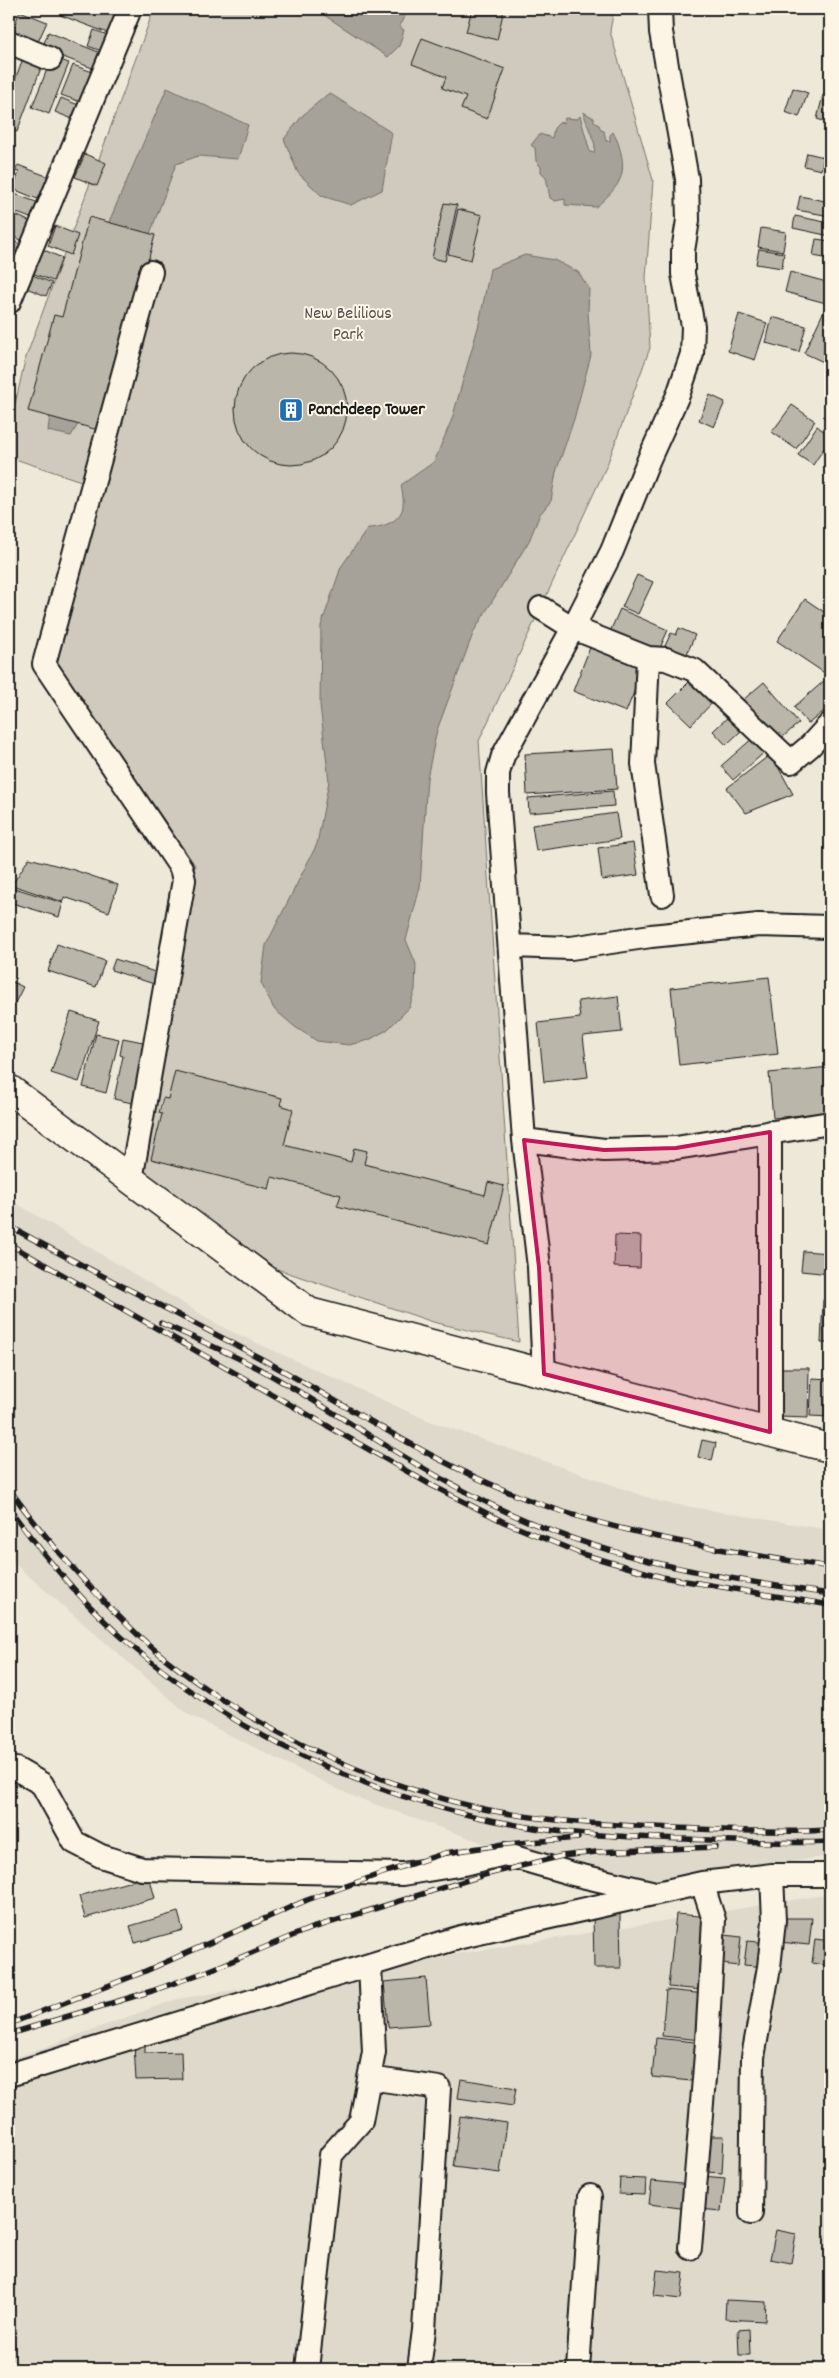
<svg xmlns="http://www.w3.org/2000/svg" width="839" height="2378" font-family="Dekko,sans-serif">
	<rect width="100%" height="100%" fill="#eee8d9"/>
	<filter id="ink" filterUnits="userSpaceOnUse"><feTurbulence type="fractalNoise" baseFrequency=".02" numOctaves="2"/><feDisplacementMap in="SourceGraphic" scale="10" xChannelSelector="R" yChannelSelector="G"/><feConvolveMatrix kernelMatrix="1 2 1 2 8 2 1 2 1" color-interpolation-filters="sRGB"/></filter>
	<g filter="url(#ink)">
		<path fill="#ded9cb" d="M9,1199L226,1329L427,1420L661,1502L830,1530V1856L612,1889L352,1796L189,1715L9,1559Z
			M830,1894V2369H9V2060L177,1999Z"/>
		<path fill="#cfcabd" stroke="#76736c" d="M154,9H614L610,31L653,180L646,278L650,348L607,465L479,741L519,1342L433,1322L224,1251L136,1171L195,865L56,663L102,488L9,457V432L25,360Z"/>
		<path fill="#a7a299" stroke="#6f6c67" d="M315,9H409L399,26L404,30L399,46L388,57Z
			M167,88L248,125L238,159L198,156L176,164L116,325L93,399L71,436L48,431L51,405L98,247Z
			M329,93L392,133L382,190L351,205L322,196L298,173L284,139L303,115Z
			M583,112L594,118V122L599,125L601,130L604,131L606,141H610V135L613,132C615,137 618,141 619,146C629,177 617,188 596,207L565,205V199L555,201L550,198L546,177L541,172V167L536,161L535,148L531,145L540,134L552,138L554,128L559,123L564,122L565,118L577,119L580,116L590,152L594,153L595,145Z
			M525,255L554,260L578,272L589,288L588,312L591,355L574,419L556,472L551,501L540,514L529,541L474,631L437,730L427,778L420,887L406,940L416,964L415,990L409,1008L387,1030L369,1040L349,1045L317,1041L295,1027L274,1009L261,983L266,945L317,844L329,781L320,705L321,626L341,567L368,528C381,528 401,522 403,506C404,499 402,491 401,485L434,462L452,419L479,324L490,269Z"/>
		<path fill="#bab6aa" stroke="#1c1c1c" d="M63,9H123L113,35L60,15Z
			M472,9H504L497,40L466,32Z
			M708,9H736L734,16Z
			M20,11L47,22L37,44L11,34Z
			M94,30L113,37L107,53L88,46Z
			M48,32L106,55L100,71L42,49Z
			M422,38L505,69L487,119L461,109L466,97L442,88L446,77L412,64Z
			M25,53L44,60L17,132L9,128V96Z
			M52,57L69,63L49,114L32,107Z
			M73,65L98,74L86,104L61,95Z
			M830,67V93L825,91Z
			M793,88L808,93L799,117L785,112Z
			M823,95L830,97V123L817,119Z
			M61,98L81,106L75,120L55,112Z
			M807,153L824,157L821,170L804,166Z
			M85,154L106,163L97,186L75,177Z
			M18,165L49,177L40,200L13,189L19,172L15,171Z
			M9,192L39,203L33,219L9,210Z
			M800,196L830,202V216L797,210Z
			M444,203L457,205L445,261L432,258Z
			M458,209L482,215L471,260L448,254Z
			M9,212L31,222L23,241L9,234Z
			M795,216L830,223V236L793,228Z
			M89,217L155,235L102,431L28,411L54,315L62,317Z
			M55,226L78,235L71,255L48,246Z
			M761,228L786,232L783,251L758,247Z
			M9,239L22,245L10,272L9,271Z
			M816,239L830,241V259L813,256Z
			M42,249L62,258L53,281L32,273Z
			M759,249L784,253L782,268L756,264Z
			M790,272L830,283L826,303L785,292Z
			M30,274L52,283L46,296L24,287Z
			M830,298V365L804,353Z
			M739,314L767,323L755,360L728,351Z
			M772,317L806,326L799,352L766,343Z
			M235 409a56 56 0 1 1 112 0a56 56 0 1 1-112 0Z
			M9,394L16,395L9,421Z
			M710,395L725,402L714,427L699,420Z
			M792,405L815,421L796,449L772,432Z
			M817,426L830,436V439L813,465L798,455Z
			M637,575L653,582L638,614L622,607Z
			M805,599L830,616V621L826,627L830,630L829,676L777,641Z
			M620,609L668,630L657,655L609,634Z
			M679,628L695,635L686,656L664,648L671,633L676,635Z
			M591,645L644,667L626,712L573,691Z
			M693,678L715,700L691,725L668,703Z
			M824,681L830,688V706L808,724L794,707Z
			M764,682L799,723L778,741L743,700Z
			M729,716L742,730L726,745L713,731Z
			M754,737L766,751L733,780L721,766Z
			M614,749L617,789L527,795L525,754Z
			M771,754L793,794L746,813L727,788Z
			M613,791L614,806L529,813L528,798Z
			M616,813L620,839L536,851L532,825Z
			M633,843L638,875L602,880L598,848Z
			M29,858L74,870L118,885L109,912L64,897L63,902L12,885Z
			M11,887L63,903L59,917L9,902Z
			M57,944L105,961L96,987L48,971Z
			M115,959L158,973L154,984L111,970Z
			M769,977L778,1054L679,1065L671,988Z
			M9,980L23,987L9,1015Z
			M618,996L622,1032L583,1036L588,1077L544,1082L538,1023L580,1018L578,1001Z
			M71,1012L99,1021L79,1082L51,1073Z
			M96,1034L119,1039L106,1093L83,1087Z
			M123,1038L153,1044L141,1105L114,1099L123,1056L120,1055Z
			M830,1067V1112L773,1118L769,1073Z
			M175,1071L282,1098L280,1105L293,1109L284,1145L351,1162L354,1148L367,1151L364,1164L485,1195L488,1182L504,1186L489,1245L337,1206L341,1195L272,1177L269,1189L151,1159L162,1114L159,1113L163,1098L168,1099Z
			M615,1235L641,1236L640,1268L614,1267Z
			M803,1251L830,1253V1274L801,1271Z
			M823,1300L830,1303V1343H821Z
			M780,1368H809L808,1418L779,1417Z
			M812,1378L830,1379V1417L810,1416Z
			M702,1440L716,1443L712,1461L698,1457Z
			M149,1876L155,1898L85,1918L79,1896Z
			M178,1912L183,1930L135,1943L130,1926Z
			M593,1914H620L621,1968H594Z
			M676,1914L711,1917L704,1990L668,1987Z
			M782,1918H812L809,1945L779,1942Z
			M717,1934L741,1937L738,1966L714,1963Z
			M815,1939L830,1941L829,1966L812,1963Z
			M747,1941L769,1943L766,1967L744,1965Z
			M426,1978L430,2024L388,2027L384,1982Z
			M666,1990L706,1994L701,2040L662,2036Z
			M656,2038L705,2043L701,2082L652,2077Z
			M134,2045H145V2053L181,2052L182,2079L136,2080Z
			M461,2079L516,2088L513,2106L458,2098Z
			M460,2116L507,2123L500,2173L453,2167Z
			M708,2136H724L722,2173L706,2172Z
			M702,2176L725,2178L721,2211L699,2209Z
			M620,2178L646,2179L645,2195L619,2194Z
			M652,2181L691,2185L688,2209L649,2204Z
			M776,2230L796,2234L791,2263L770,2259Z
			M657,2270L684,2273L681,2299L654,2296Z
			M726,2300L766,2302L765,2321L725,2319Z
			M749,2329L750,2355H739L738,2330Z"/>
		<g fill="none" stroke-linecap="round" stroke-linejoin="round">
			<defs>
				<path id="minor" d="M9,42L50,59
					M9,302L130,9
					M541,608L573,628L648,658L666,659L694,670L791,762L810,746L830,724
					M648,658L643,764L662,895
					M510,946L571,948L651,936L759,925L830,927
					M524,1140L604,1150L676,1148L830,1123
					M131,1180L184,880L181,868L44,664L151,272
					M544,1374L539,1267L524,1140L498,793V773L503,756L573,628L612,551L649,459L678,395L692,354L693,326L683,274V251L688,220L687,179L661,32L660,9
					M770,1432V1132
					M9,1768L16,1769L42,1784L74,1842L101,1856L142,1869L403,1874L464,1864L504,1854L573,1874L651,1892
					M9,2075L461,1937L702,1883L772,1875H830
					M369,2078L439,2088L424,2330L419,2369
					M751,2213L753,2057L769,1967L774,1921L772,1875
					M690,2248L707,2042L714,1920L702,1883
					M307,2369L331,2155L361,2121L374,2052L370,1965
					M578,2369L590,2196"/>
				<path id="major" d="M9,1089L309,1312L830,1448"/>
			</defs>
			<use href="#minor" stroke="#1c1c1c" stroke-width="26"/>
			<use href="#major" stroke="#1c1c1c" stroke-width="31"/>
			<use href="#minor" stroke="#fcf5e5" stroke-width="22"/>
			<use href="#major" stroke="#fcf5e5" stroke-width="28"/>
			<defs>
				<path id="rail" d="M9,1226C92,1272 177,1313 260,1358C352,1408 441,1469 540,1504C633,1537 732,1552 830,1567
					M9,1244L431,1485L504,1522L582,1554L662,1577L830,1605
					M161,1323C196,1339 233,1354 267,1373C348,1419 424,1475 509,1513C611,1560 720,1578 830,1594
					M9,1489C48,1542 91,1591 139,1636C230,1719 365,1783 484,1809C547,1822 612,1825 676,1828C727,1830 778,1833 830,1830
					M9,1508C45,1558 86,1607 133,1647C248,1744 393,1807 541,1829C589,1836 638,1837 686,1839C734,1841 782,1844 830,1842
					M9,2024L141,1973L307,1900L380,1874L445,1853L507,1844L578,1838
					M9,2034L152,1991L208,1971L309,1929L484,1875L562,1856L596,1852L716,1847"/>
			</defs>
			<use href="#rail" stroke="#1c1c1c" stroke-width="5.5"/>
			<use href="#rail" stroke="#fcf5e5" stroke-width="4" stroke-dasharray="11" stroke-linecap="butt"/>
		</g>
	</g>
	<path fill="#c2185b" fill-opacity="0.2" stroke="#c2185b" stroke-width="4" stroke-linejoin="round" d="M770,1132V1432L544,1374L539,1267L524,1140L604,1150L676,1148Z"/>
	<defs>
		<symbol id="building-square" viewBox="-11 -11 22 22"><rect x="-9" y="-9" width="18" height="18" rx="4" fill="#1f6fb2" stroke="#fcf5e5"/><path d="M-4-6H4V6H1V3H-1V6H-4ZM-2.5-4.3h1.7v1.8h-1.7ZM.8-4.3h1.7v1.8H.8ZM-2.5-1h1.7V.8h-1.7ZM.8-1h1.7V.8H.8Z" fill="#fff"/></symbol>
	</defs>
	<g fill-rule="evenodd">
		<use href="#building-square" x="277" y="396" width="28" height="28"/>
	</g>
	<g text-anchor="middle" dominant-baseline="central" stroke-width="4" stroke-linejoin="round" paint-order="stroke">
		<g font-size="18" fill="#52504c" stroke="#fcf5e5">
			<text x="348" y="314">New Belilious<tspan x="348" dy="21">Park</tspan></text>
		</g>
		<g font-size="18" font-weight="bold" fill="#1c1c1c" stroke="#fcf5e5" text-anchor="start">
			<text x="308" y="410">Panchdeep Tower</text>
		</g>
	</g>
	<rect width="839" height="2378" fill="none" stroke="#fcf5e5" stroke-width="30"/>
	<rect x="15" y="15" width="809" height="2348" fill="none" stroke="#1c1c1c" stroke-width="2" filter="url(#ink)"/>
</svg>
